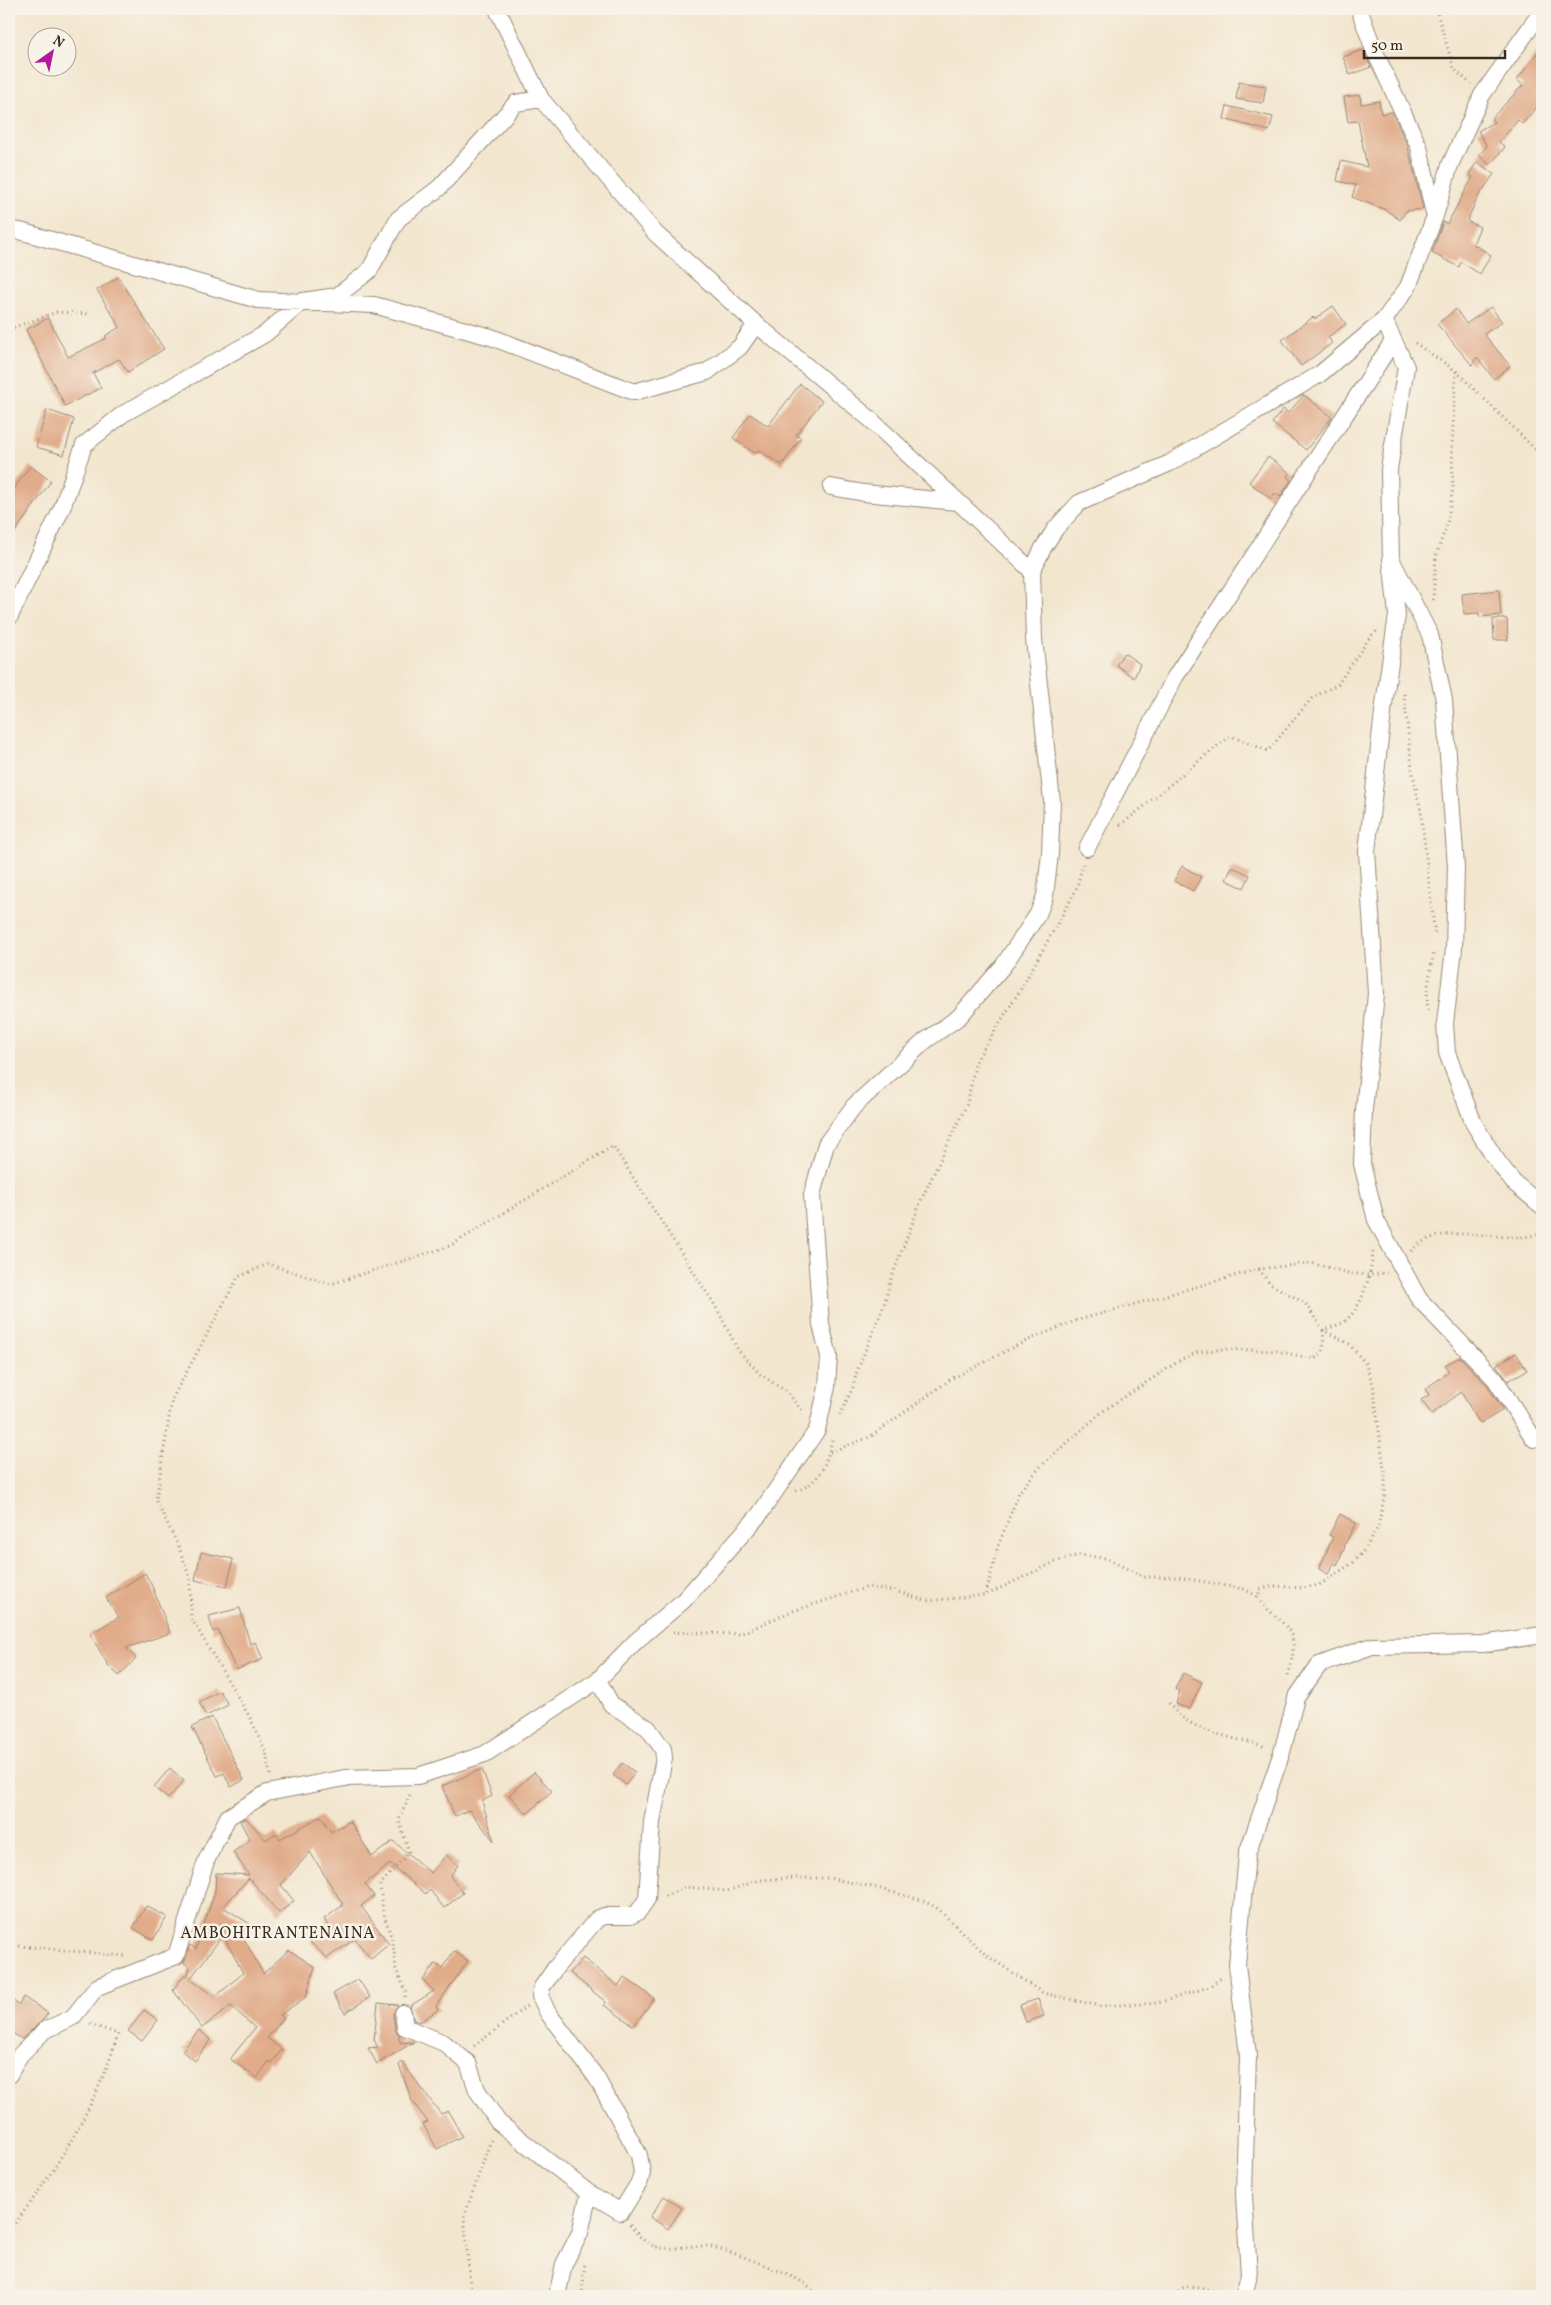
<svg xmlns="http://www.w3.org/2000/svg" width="1551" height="2305" font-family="Vollkorn,serif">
	<rect width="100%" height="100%" fill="#f7f3e8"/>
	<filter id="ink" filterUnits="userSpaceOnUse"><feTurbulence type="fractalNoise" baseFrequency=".02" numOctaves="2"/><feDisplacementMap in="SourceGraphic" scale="10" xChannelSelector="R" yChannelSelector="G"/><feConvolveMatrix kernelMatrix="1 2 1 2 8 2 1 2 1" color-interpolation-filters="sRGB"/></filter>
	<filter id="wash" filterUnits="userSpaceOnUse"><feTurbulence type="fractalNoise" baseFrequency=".0096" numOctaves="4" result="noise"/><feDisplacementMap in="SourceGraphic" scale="20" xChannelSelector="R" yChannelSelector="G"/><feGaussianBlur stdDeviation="1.12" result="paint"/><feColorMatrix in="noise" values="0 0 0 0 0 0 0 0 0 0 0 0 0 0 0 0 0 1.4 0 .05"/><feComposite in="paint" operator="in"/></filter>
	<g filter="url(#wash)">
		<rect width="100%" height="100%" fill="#f3e6cf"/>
		<g id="blocks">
			<path fill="#e1ac8a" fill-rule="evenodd" d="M1542,46V101L1522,124L1518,120L1499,142L1505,147L1490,165L1479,155L1487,146L1478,131L1494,122L1491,119L1523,85L1517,80Z
				M1363,50L1371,67L1350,75L1343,57Z
				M1239,82L1266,86L1263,103L1236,99Z
				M1360,95L1361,104L1379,101L1381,114L1392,112L1408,147L1423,209L1406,211L1400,220L1386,210L1352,197L1356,185L1337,181L1341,161L1367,167L1358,121L1348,122L1344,97Z
				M1227,106L1273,117L1269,131L1224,119Z
				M1477,162L1494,174L1478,197L1467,221L1480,227L1473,244L1491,255L1480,274L1461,262L1459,267L1432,253L1443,222L1447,224L1473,177L1469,174Z
				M118,277L164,349L128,372L119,359L93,373L101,388L65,406L26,330L48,318L68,357L107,338L105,336L120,327L97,290Z
				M1333,306L1346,324L1328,337L1332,343L1301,366L1282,340L1313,317L1315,319Z
				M1491,307L1502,322L1484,334L1510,366L1494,379L1477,357L1472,365L1437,324L1456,309L1466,324Z
				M800,384L822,401L796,435L801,438L782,465L758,450L756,454L733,438L750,414L768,426Z
				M1304,395L1332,417L1306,450L1272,423L1283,409L1288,413Z
				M47,410L74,419L64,455L36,447Z
				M1268,457L1290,473L1287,477L1291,480L1280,497L1275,493L1271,499L1249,482Z
				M30,466L51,481L9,541V496Z
				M1499,590L1501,615L1479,617V613L1464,614L1462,594Z
				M1493,619H1507L1508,640H1494Z
				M1124,653L1140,664L1134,678L1116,665Z
				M1182,866L1201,877L1193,891L1174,881Z
				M1232,867L1250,875L1244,888L1226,880Z
				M1516,1353L1527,1370L1508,1381L1496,1365Z
				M1460,1357L1487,1385L1503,1410L1480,1424L1461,1392L1432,1414L1421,1400L1429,1395L1425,1389L1449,1372L1445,1365Z
				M1340,1514L1356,1523L1344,1546L1345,1547L1337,1565L1334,1563L1328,1574L1319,1569L1333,1537L1329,1535Z
				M201,1552L233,1559L227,1587L195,1580Z
				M145,1573L152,1586L170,1633L126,1648L136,1658L119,1676L108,1665L90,1634L119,1617L106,1598Z
				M240,1608L250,1644L255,1642L263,1659L236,1670L218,1630L213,1632L209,1616Z
				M1183,1673L1202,1682L1190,1709L1176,1704L1180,1691L1175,1689Z
				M220,1691L228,1705L206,1716L199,1702Z
				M212,1717L244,1780L231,1787L224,1773L217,1776L192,1727Z
				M622,1763L635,1772L626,1785L613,1775Z
				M170,1768L184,1781L168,1799L154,1787Z
				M482,1769L492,1796L482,1801L494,1841L469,1810L455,1816L442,1786Z
				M534,1772L552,1791L527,1814L509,1795Z
				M321,1816L331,1832L350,1821L372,1857L393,1841L431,1873L446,1855L458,1865L450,1876L463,1893L444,1908L430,1890L426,1894L390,1864L365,1884L374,1896L361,1906L389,1944L371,1959L355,1939L327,1958L310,1942L330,1929L324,1919L342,1906V1903L310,1852L281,1885L294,1901L279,1913L249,1878L223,1907L250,1924L242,1935L263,1974L289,1950L315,1967L306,1997L280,2015L284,2018L267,2038L282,2049L272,2063L269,2061L257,2078L230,2059L255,2028L231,2006L202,2028L173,1990L184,1975L187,1976L190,1967L184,1963L190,1945L196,1949L215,1891L216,1873L249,1875L233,1852L250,1840L240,1821L246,1818L266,1840L276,1833L280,1839ZM223,1935L243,1973L215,1997L190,1979Z
				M146,1906L167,1917L153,1940L133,1928Z
				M454,1951L468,1961L436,2006L438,2010L420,2022L414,2020L410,2006L434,1991L423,1980L435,1964L442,1968Z
				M583,1958L618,1986L624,1977L654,1998L634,2026L604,2005L606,2002L570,1973Z
				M358,1979L370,1997L345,2013L333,1994Z
				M23,1997L48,2013L43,2020L22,2039L9,2031V1998L19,2005Z
				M1038,1999L1044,2016L1026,2022L1020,2005Z
				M378,2003L398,2005L393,2014L395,2029L400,2036L398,2037L401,2043L414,2042L377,2064L368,2048L378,2047L374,2040Z
				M144,2010L158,2020L142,2041L128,2031Z
				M199,2030L211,2040L195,2061L182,2051Z
				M402,2062L441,2114L448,2111L462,2136L437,2149L423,2124L428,2122L412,2101L399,2065Z
				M664,2196L682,2208L668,2229L650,2217Z"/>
		</g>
	</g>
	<g filter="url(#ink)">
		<use href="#blocks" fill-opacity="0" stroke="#978876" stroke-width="1"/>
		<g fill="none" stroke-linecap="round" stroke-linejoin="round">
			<defs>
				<path id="street" d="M497,9L541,99L656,234L756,324L870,419L1032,571
					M1359,9L1374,50L1419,147L1434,214
					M9,230L20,231L258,300L374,305L491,337L634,392L707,372L740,347L756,324
					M1384,320L1406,367L1389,469L1391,559L1430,635L1444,700L1456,867L1454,949L1445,1023L1447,1053L1474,1124L1493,1155L1513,1182L1542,1206
					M831,487L864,493L957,502
					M1391,559L1397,615L1384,704L1367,851L1376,994L1364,1110L1362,1164L1376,1220L1419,1299L1495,1379L1534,1439
					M9,618L62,508L84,445L123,414L265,334L303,301L337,296L369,271L398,219L439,188L516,103L541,99
					M1087,848L1175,677L1393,341
					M403,2013L405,2027L444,2043L468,2063L477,2090L498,2122L589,2193L621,2212L640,2181L642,2173L639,2155L596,2077L548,2013L540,1996L542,1987L556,1967L597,1919L604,1916H630L638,1912L647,1899L652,1822L664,1758L663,1749L648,1728L611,1704L598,1680
					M9,2075L20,2055L44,2031L73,2017L97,1987L176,1956L206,1861L228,1817L267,1793L345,1778L418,1776L485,1754L598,1680L635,1642L683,1601L759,1515L817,1430L827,1387L829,1356L821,1325L812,1195L826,1144L854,1106L925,1041L959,1017L1003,966L1038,914L1045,896L1050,854L1052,801L1034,639L1032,571L1043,548L1056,528L1079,503L1170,463L1320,374L1384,320L1408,287L1435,216L1450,165L1482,95L1542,11
					M557,2296L564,2264L580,2233L589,2193
					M1244,2296L1249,2275L1244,2195L1248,2055L1237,1965L1247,1854L1282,1752L1296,1698L1319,1665L1372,1646L1483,1644L1542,1635"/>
			</defs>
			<use href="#street" stroke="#978876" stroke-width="18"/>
			<path stroke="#978876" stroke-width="3" stroke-dasharray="1 4" stroke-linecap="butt" d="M1436,9L1454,69L1471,84
				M9,329L57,312L91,314
				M1415,343L1456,371L1452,445L1453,489L1447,524L1436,556L1433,600
				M1456,371L1542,456
				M1404,694L1412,769L1421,812L1435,936
				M1120,825C1158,797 1192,764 1231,736L1268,751L1312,698L1338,684L1370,637L1377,631
				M1428,1010C1425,991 1431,971 1434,952
				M1411,1251C1436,1223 1486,1238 1519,1237C1527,1237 1535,1235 1542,1234
				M1259,1269L1270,1284L1305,1303L1323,1330L1349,1344L1365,1363L1373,1384L1385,1477V1494L1378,1527L1365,1549L1354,1562L1319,1585L1303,1588L1276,1586L1260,1589L1258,1597C1266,1613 1292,1623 1293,1643C1294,1653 1290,1667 1288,1678
				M840,1415L853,1387L857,1371L884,1305L891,1279L922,1198L967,1104L976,1061L1022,987L1076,890L1083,864
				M830,1452L870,1437L951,1379L1026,1341L1075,1321L1259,1269L1311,1263L1348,1273L1370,1275L1387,1273
				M796,1491C820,1483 827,1463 832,1440
				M986,1594L997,1549L1019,1492L1041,1466L1103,1411L1182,1359L1198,1352L1225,1349L1277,1351L1314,1359C1326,1352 1324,1343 1323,1330C1329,1328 1336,1326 1342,1323C1362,1311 1372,1272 1373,1251
				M673,1632L740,1634L790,1612L868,1587L895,1591L927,1601L986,1595L1055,1562L1079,1555L1105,1558L1144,1577H1177L1211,1583L1244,1589L1258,1597
				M1169,1703C1189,1734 1233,1736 1266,1747
				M270,1775L266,1752L249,1716L191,1618L190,1578L178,1545L156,1500L172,1399L238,1277L268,1264L331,1284L450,1246L613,1146L716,1307L738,1350L760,1374L787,1392L803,1412
				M665,1896L686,1887L727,1891L760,1880L794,1878H829L877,1888L921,1900L936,1907L986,1955L1043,1993L1100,2006L1158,2003L1209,1987L1222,1977
				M9,1945L125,1956
				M405,1997L406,1992L396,1969L393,1943L383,1911L380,1885L409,1852L399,1820L411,1792
				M474,2046L527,2006
				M630,2225C656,2260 670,2245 706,2246C719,2246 796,2276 807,2285C811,2288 814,2293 817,2296
				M9,2231C55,2172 97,2106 118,2034L90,2024
				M471,2296L464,2217L492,2137
				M582,2296L585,2262
				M920,2296L929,2292L941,2296
				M1170,2296L1186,2286L1228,2293"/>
			<use href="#street" stroke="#fff" stroke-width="16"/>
		</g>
	</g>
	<g text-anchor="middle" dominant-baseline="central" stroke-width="5" stroke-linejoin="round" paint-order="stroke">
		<g font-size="16" letter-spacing="1" fill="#3b2a1e" stroke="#f7f3e8">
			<text x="278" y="1934">AMBOHITRANTENAINA</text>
		</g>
	</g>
	<rect width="1551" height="2305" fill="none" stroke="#f7f3e8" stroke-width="30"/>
	<g transform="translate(52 52) rotate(33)"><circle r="24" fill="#f7f3e8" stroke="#aca397"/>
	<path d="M0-4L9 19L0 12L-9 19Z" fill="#b5179e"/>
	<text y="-8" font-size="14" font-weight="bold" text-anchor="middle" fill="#3b2a1e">N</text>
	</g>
	<path d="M1364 50v8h141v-8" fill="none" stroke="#3b2a1e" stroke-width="2.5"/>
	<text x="1371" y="50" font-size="15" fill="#3b2a1e" stroke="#f7f3e8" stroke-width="4" paint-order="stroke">50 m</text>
</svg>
